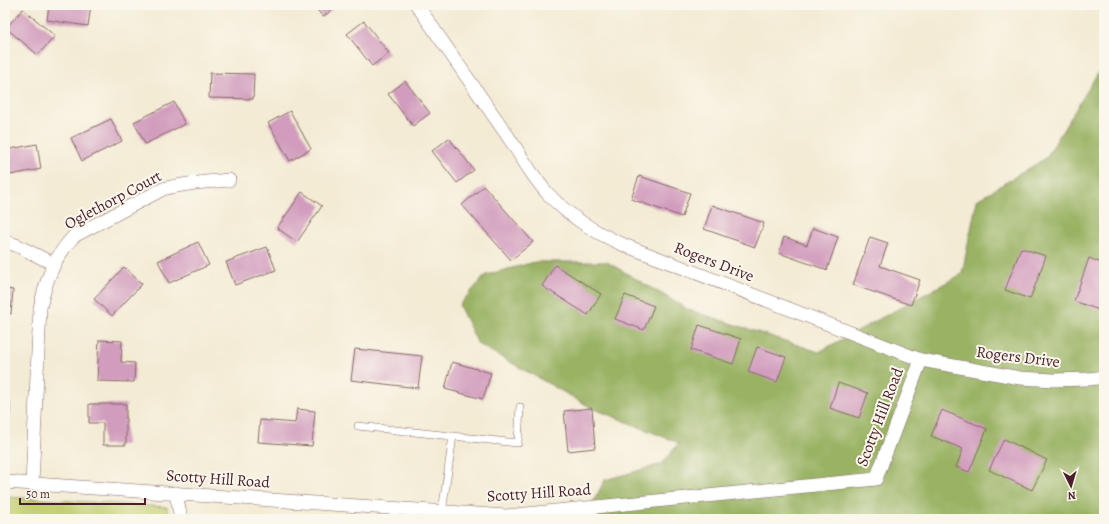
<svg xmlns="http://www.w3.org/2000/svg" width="1109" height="524" font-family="Alegreya,serif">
	<rect width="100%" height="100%" fill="#fbf7ec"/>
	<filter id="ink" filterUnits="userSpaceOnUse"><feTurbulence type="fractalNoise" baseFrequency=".025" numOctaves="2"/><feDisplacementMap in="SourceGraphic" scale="8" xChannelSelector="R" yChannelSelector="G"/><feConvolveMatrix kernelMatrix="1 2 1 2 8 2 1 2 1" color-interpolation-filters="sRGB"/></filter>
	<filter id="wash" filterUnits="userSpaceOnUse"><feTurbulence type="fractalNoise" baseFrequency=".012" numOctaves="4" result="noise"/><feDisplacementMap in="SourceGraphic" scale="16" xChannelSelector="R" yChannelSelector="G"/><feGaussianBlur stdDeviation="0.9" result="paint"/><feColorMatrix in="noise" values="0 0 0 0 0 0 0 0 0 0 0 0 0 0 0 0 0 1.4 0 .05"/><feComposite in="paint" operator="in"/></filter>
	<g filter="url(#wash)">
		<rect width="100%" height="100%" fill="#f3ebd4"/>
		<path fill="#c2d072" stroke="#86784e" d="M5,497L167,507L169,519H5Z"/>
		<path fill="#99b264" stroke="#726848" d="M1104,63V519H584L605,480L662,464L679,443L592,408L478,344L459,305L486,275L535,262H607L689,310L819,352L962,274L977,200L1046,158Z"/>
		<g id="blocks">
			<path fill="#d19cbd" d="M49,5H91L88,26L47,20Z
				M313,5H338L323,17Z
				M23,9L55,36L38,55L6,28Z
				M364,21L389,53L372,66L347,34Z
				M210,73L254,74L253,99L209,98Z
				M405,81L430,113L413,126L388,94Z
				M174,102L185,124L145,144L134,122Z
				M290,111L311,149L290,161L268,123Z
				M111,119L122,141L82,161L71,138Z
				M449,138L474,170L457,183L432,151Z
				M37,144L41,169L5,176V150Z
				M639,176L690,193L682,217L631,199Z
				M484,186L533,242L511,260L462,205Z
				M302,192L322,206L297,242L277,228Z
				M712,205L764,223L755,247L704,229Z
				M813,228L838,237L827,270L779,253L784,237L807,245Z
				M870,237L888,243L880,266L920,280L911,305L853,285Z
				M198,242L209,265L169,283L158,261Z
				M267,247L276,270L235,285L226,262Z
				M1021,248L1046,256L1030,299L1005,290Z
				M1089,258L1104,264V295L1099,310L1074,301Z
				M555,265L601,294L588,315L542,286Z
				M124,267L142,284L112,316L94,299Z
				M5,289L13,290L11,314L5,313Z
				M625,295L654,306L644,330L615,319Z
				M699,325L741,339L733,364L691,350Z
				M99,340L122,341L121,362L135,363L134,382L97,381Z
				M757,347L786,357L777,382L748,372Z
				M355,349L422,356L418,388L351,380Z
				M452,362L491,373L483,399L445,389Z
				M838,383L868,393L859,418L830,408Z
				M5,402H10L9,427H5Z
				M89,404H126V445H103V423H89Z
				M592,408L595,448L568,451L564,411Z
				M297,409L315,411L312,446L258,442L260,420L295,423Z
				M942,410L987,429L969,472L956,467L963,449L931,436Z
				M1004,439L1047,460L1032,490L989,470Z"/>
		</g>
	</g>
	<g filter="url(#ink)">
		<use href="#blocks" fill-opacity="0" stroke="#856666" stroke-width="1"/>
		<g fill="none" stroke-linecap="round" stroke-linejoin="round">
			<defs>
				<path id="lane" d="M358,426L518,443L520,407
					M442,512L453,436"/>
				<path id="street" d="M417,5C447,48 477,92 507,135C521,155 532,177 549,195C570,217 596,233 624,245L921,360L1020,378L1054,380L1089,379L1104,377
					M5,242L16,245L54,264
					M5,482L506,516L876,479L921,360
					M32,484L40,308C46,280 54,257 74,236L163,189C184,183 207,182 229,180
					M176,493L181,519"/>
			</defs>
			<use href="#lane" stroke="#856666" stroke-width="8"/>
			<use href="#street" stroke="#856666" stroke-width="14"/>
			<use href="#lane" stroke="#fff" stroke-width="7"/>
			<use href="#street" stroke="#fff" stroke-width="13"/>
		</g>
	</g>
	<g text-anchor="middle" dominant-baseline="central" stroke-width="4" stroke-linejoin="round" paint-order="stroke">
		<g font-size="16" fill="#4a1f2b" stroke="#fbf7ec">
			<text transform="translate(113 200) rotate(-28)">Oglethorp Court</text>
			<text transform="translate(714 262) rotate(21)">Rogers Drive</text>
			<text transform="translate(1018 357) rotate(7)">Rogers Drive</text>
			<text transform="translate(880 417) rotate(-69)">Scotty Hill Road</text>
			<text transform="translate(218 479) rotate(4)">Scotty Hill Road</text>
			<text transform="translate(539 493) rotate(-4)">Scotty Hill Road</text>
		</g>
	</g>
	<rect width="1109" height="524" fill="none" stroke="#fbf7ec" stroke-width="20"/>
	<g transform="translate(1071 486) rotate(175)" stroke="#fbf7ec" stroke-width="3" paint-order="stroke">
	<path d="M0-3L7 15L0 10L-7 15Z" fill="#4a1f2b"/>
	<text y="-6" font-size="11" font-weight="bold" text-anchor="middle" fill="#4a1f2b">N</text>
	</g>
	<path d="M20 498v6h125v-6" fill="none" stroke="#4a1f2b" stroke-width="2"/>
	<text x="26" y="498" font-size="12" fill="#4a1f2b" stroke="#fbf7ec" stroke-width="3" paint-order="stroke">50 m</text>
</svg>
